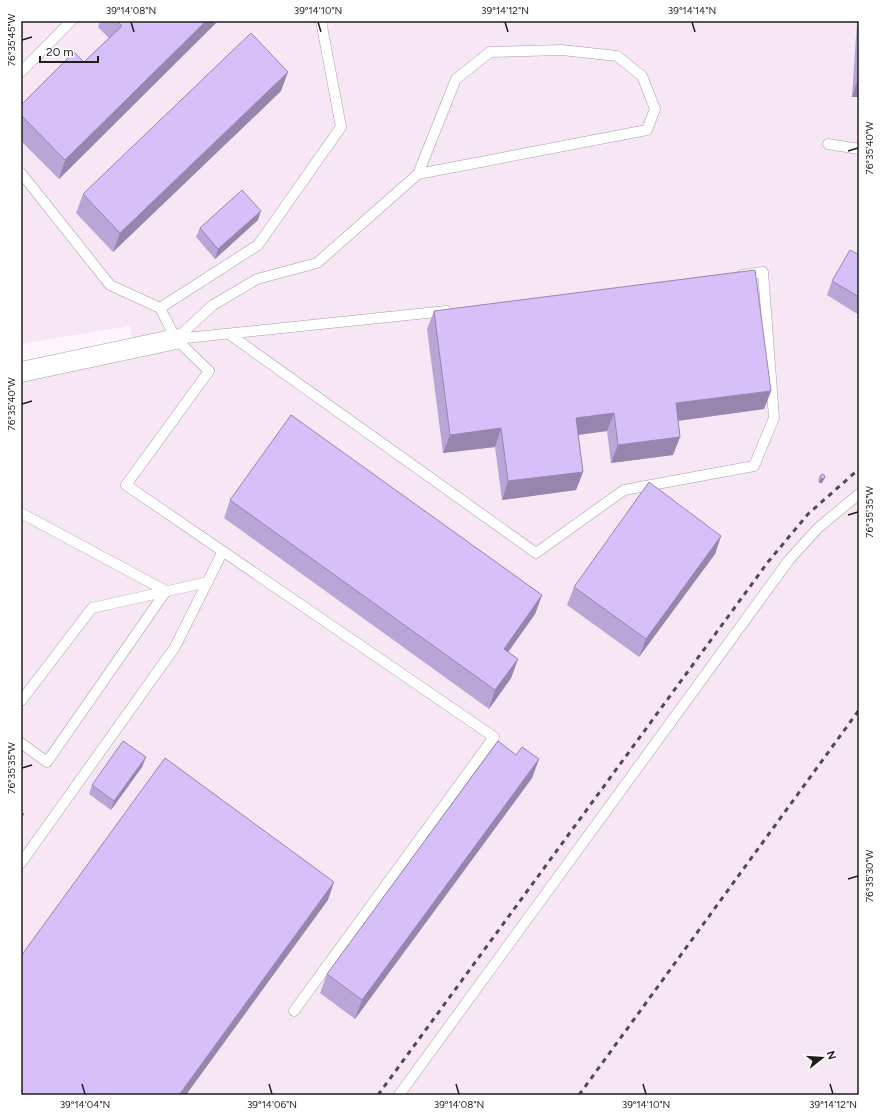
<svg xmlns="http://www.w3.org/2000/svg" width="880" height="1116" font-family="Figtree,sans-serif">
	<rect width="100%" height="100%" fill="#fef5fd"/>
	<path fill="#f7e7f4" d="M21,21H859V1095H21V381L135,356L130,326L21,344Z"/>
	<g fill="none" stroke-linecap="round" stroke-linejoin="round">
		<defs>
			<path id="lane" d="M21,72L71,21
				M828,144L859,149
				M21,173L110,285L160,308L258,245L341,127L321,21
				M160,308L176,339L209,371L126,485L494,737L294,1011
				M229,334L536,553L624,490L754,466L774,418L763,272L742,275
				M176,339L446,311
				M176,339L213,305L257,279L317,263L418,174L647,130L655,109L642,76L617,56L562,50L490,52L456,79L418,174
				M21,513L166,591L47,762L21,743
				M21,701L92,608L208,582
				M21,863L175,647L223,551
				M399,1095L789,560L818,528L859,494"/>
			<path id="street" d="M21,372L176,339"/>
		</defs>
		<use href="#lane" stroke="#a89fa6" stroke-width="11"/>
		<use href="#street" stroke="#a89fa6" stroke-width="21"/>
		<use href="#lane" stroke="#fff" stroke-width="10"/>
		<use href="#street" stroke="#fff" stroke-width="20"/>
		<path stroke="#504b4f" stroke-width="3" stroke-dasharray="5 5" stroke-linecap="butt" d="M378,1095L768,562L808,514L859,469
			M579,1095L859,710"/>
	</g>
	<path fill="#b9a5d6" d="M100,21H218L59,179L21,141V105L84,62L109,38L98,27Z
		M857,21H859V97H852Z
		M281,91L113,252L76,213L83,194Z
		M258,220L215,259L196,237L200,228Z
		M859,255V315L827,295L832,281Z
		M434,311L771,391L764,409L678,421L680,437L673,455L611,463L607,431L578,435L583,472L576,490L502,500L495,447L443,453L427,329Z
		M820,476L825,477L822,483H819L818,480Z
		M230,500L542,595L535,614L508,652L518,659L511,678L489,709L224,518Z
		M721,536L715,554L639,657L567,605L574,587Z
		M516,755L539,759L532,778L355,1019L320,993L327,974Z
		M146,757L142,767L111,810L89,794L92,785Z"/>
	<path fill="#9686ae" d="M206,21H218L59,179L65,160Z
		M288,72L281,91L113,252L120,233Z
		M858,78H859V97H852Z
		M261,211L258,220L215,259L218,249Z
		M771,391L764,409L669,422L676,403Z
		M614,413L607,431L569,436L576,418Z
		M501,428L495,447L443,453L450,435Z
		M680,437L673,455L611,463L618,445Z
		M583,472L576,490L502,500L508,481Z
		M825,477L822,483H819L821,478Z
		M721,536L715,554L639,657L646,639Z
		M542,595L535,614L497,668L504,649Z
		M518,659L511,678L489,709L495,690Z
		M146,757L142,767L111,810L114,801Z
		M539,759L532,778L355,1019L362,1000Z
		M334,882L328,900L186,1095H179Z"/>
	<path fill="#d7c0f9" stroke="#9686ae" d="M117,21H206L65,160L21,115V105L74,52L84,62L122,26Z
		M251,33L288,72L120,233L83,194Z
		M242,190L261,211L218,249L200,228Z
		M850,250L859,255V297L832,281Z
		M755,270L771,391L676,403L680,437L618,445L614,413L576,418L583,472L508,481L501,428L450,435L434,311Z
		M291,415L542,595L504,649L518,659L495,690L230,500Z
		M822,474L824,475L825,477L824,479L821,478L820,476Z
		M649,482L721,536L646,639L574,587Z
		M123,741L146,757L114,801L92,785Z
		M498,741L516,755L522,747L539,759L362,1000L327,974Z
		M165,758L334,882L179,1095H21V956Z
		M21,812L24,814L21,818Z"/>
	<path fill="none" stroke="#201d1f" stroke-width="1.5" d="M131,22L134,32M318,22L321,32M505,22L508,32M692,22L695,32M22,40L32,37M848,151L858,148M22,404L32,401M848,515L858,512M22,768L32,765M848,879L858,876M82,1084L85,1094M269,1084L272,1094M456,1084L459,1094M643,1084L646,1094M830,1084L833,1094"/>
	<rect width="880" height="1116" fill="none" stroke="#ffffff" stroke-width="44"/>
	<g transform="translate(822 1058) rotate(73)" stroke="#ffffff" stroke-width="3" paint-order="stroke">
	<path d="M0-3L7 15L0 10L-7 15Z" fill="#201d1f"/>
	<text y="-6" font-size="11" font-weight="bold" text-anchor="middle" fill="#201d1f">N</text>
	</g>
	<path d="M40 56v6h58v-6" fill="none" stroke="#201d1f" stroke-width="2"/>
	<text x="46" y="56" font-size="12" fill="#201d1f" stroke="#ffffff" stroke-width="3" paint-order="stroke">20 m</text>
	<rect x="22" y="22" width="836" height="1072" fill="none" stroke="#201d1f" stroke-width="1.5"/>
	<g font-size="10" text-anchor="middle" fill="#201d1f">
		<text x="131" y="14">39°14'08"N</text>
		<text x="318" y="14">39°14'10"N</text>
		<text x="505" y="14">39°14'12"N</text>
		<text x="692" y="14">39°14'14"N</text>
		<text transform="translate(11 40) rotate(-90)" y="4">76°35'45"W</text>
		<text transform="translate(869 148) rotate(-90)" y="4">76°35'40"W</text>
		<text transform="translate(11 404) rotate(-90)" y="4">76°35'40"W</text>
		<text transform="translate(869 512) rotate(-90)" y="4">76°35'35"W</text>
		<text transform="translate(11 768) rotate(-90)" y="4">76°35'35"W</text>
		<text transform="translate(869 876) rotate(-90)" y="4">76°35'30"W</text>
		<text x="85" y="1108">39°14'04"N</text>
		<text x="272" y="1108">39°14'06"N</text>
		<text x="459" y="1108">39°14'08"N</text>
		<text x="646" y="1108">39°14'10"N</text>
		<text x="833" y="1108">39°14'12"N</text>
	</g>
</svg>
